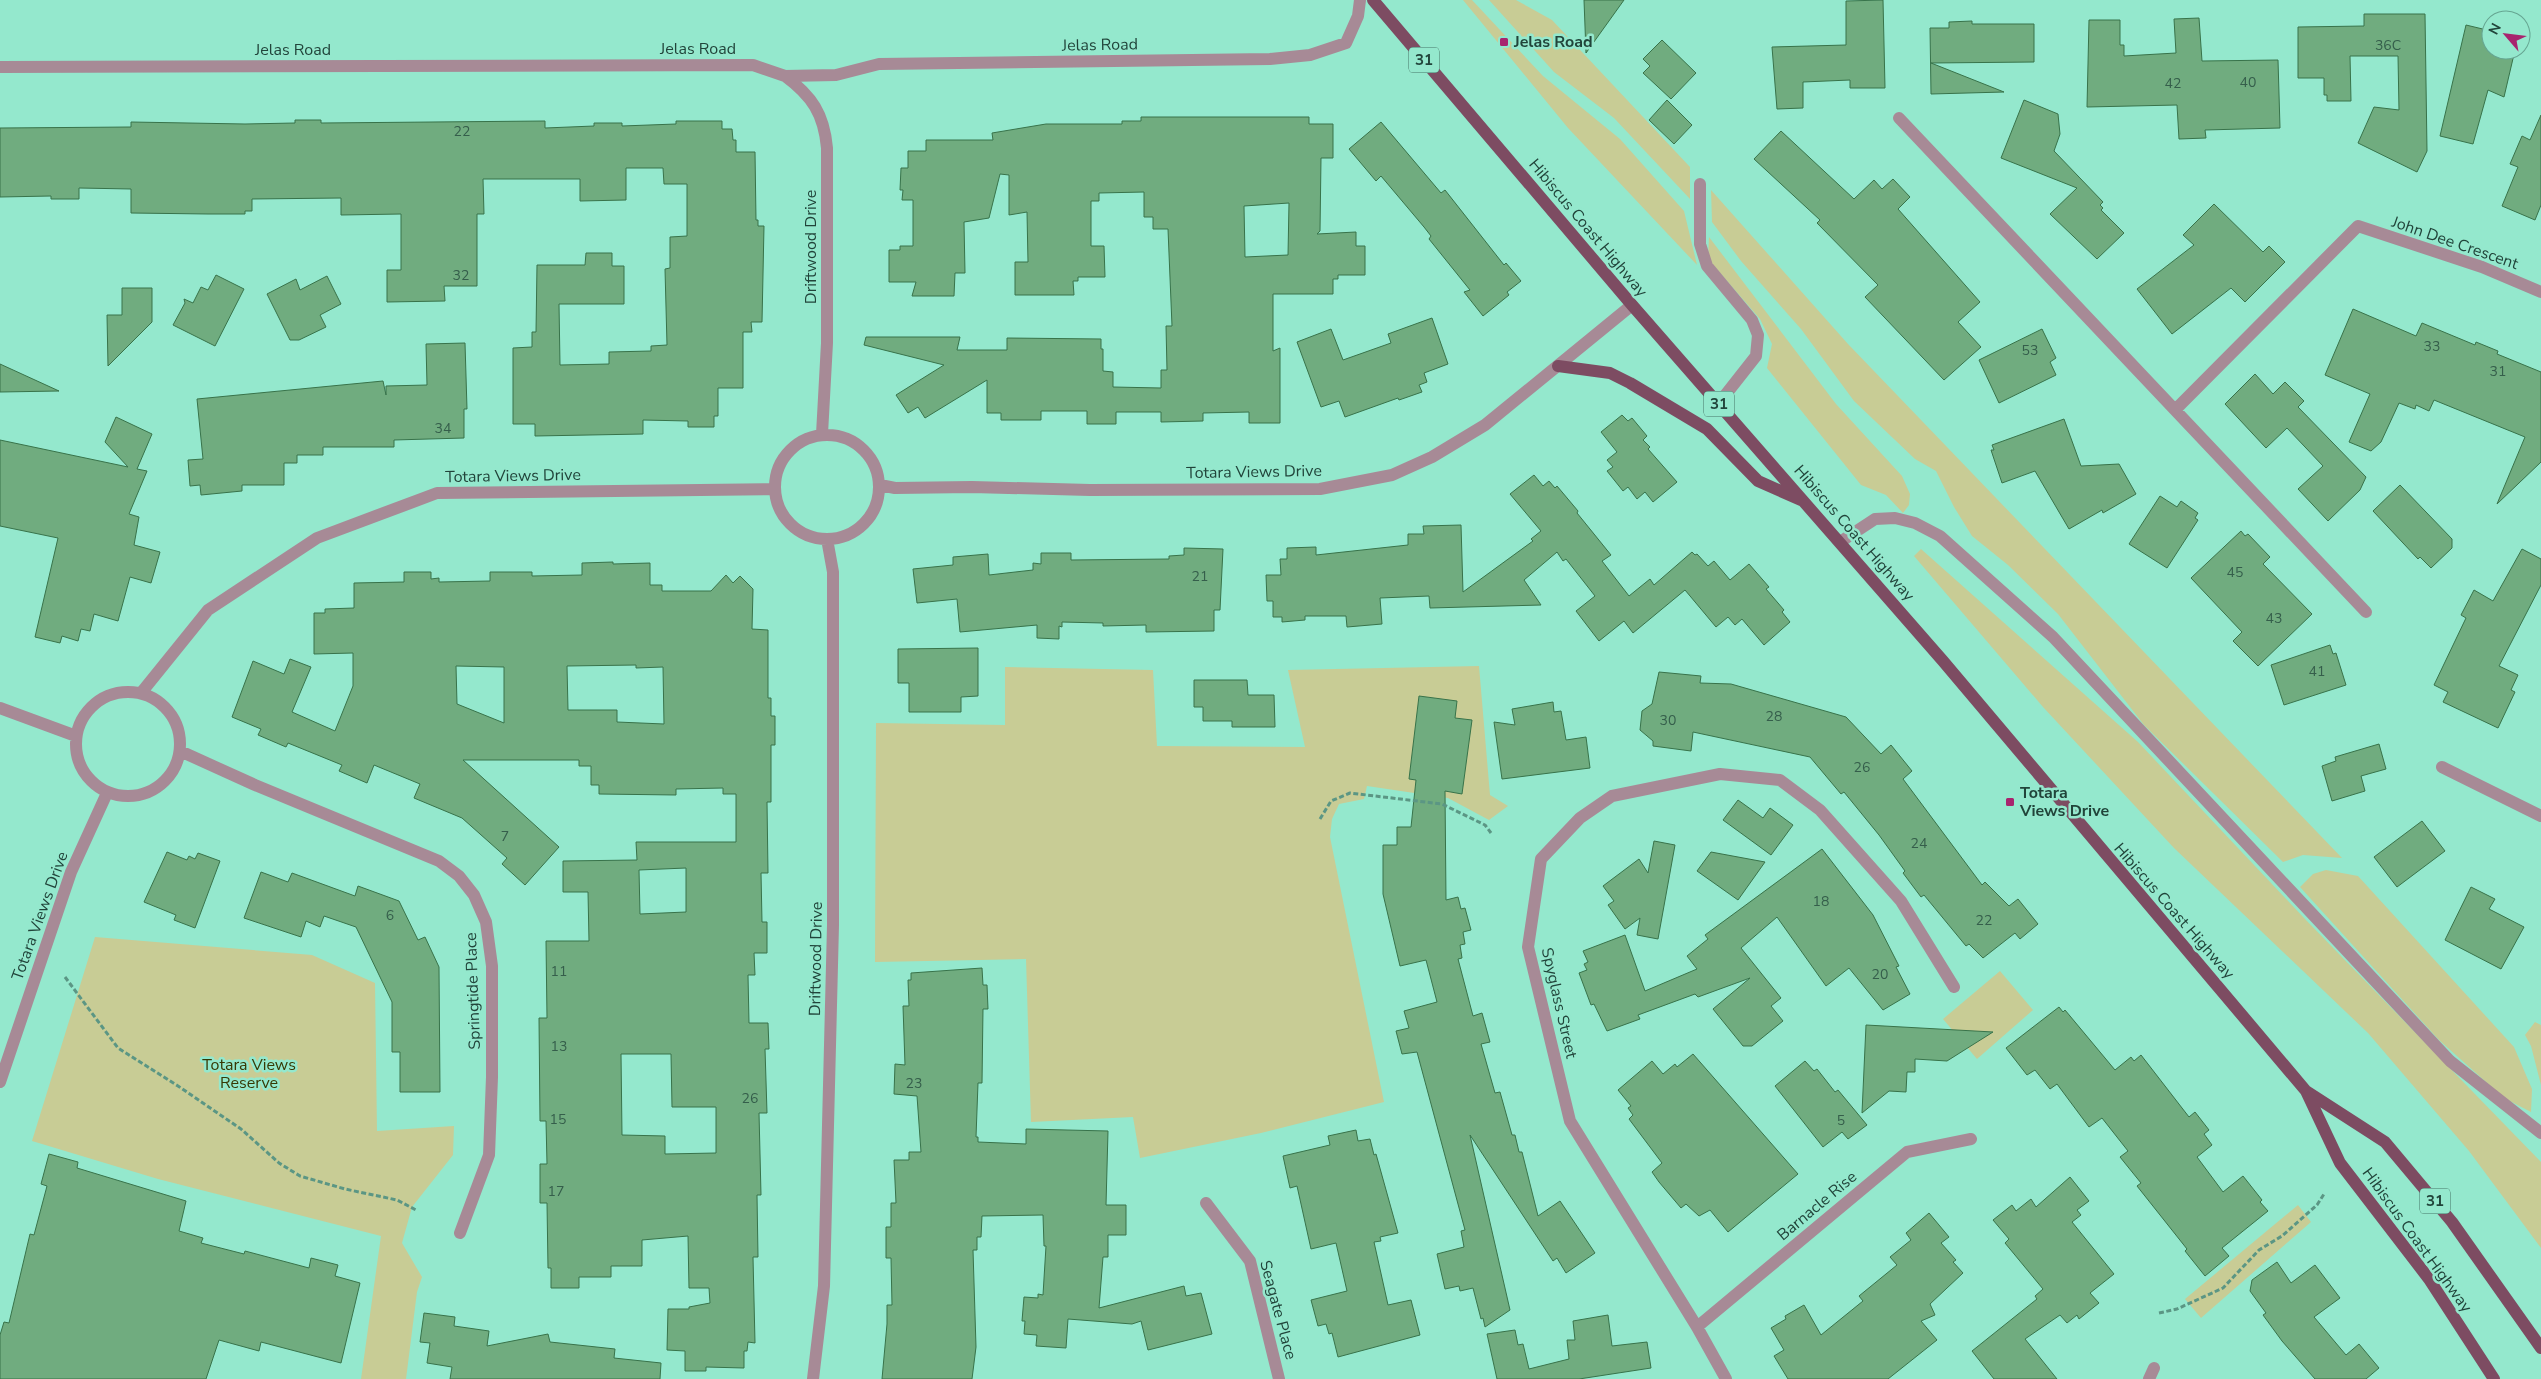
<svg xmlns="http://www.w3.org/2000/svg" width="2541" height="1379" font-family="'Nunito Sans',sans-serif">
	<rect width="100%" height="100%" fill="#94e8cd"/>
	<path fill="#c8cc95" d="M1463,0H1472L1543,76L1620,139L1684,211L1697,265L1568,128Z
		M1489,0H1516L1552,20L1690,167V199L1614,118L1554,72Z
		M1711,190L1848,344L2342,858L2303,855L2283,862L2144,725L2058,614L2008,565L1972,536L1954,507L1936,471L1915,459L1854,401L1801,329L1741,261L1712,222Z
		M1709,237L1836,404L1902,476L1910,494L1909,505L1903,513L1886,495L1861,485L1767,368L1772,344L1760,319L1708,259Z
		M1921,549L2138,742L2305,919L2541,1162V1248L2469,1151L2368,1033L2174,848L2043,707L1914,556Z
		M1479,666L1490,795L1508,806L1489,820L1448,798L1367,786L1364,799L1339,804L1332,819L1330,837L1384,1102L1261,1133L1140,1158L1133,1117L1031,1122L1026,959L875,962L876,723L1005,725V667L1153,670L1157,746L1305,747L1288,670Z
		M2326,870L2358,876L2514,1047L2532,1089L2531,1112L2504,1098L2439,1040L2300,887L2313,874Z
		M95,937L312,955L375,983L377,1131L454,1126L453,1155L412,1207L402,1243L422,1277L417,1292L406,1379H361L381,1236L158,1179L32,1141Z
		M2000,971L2033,1010L1977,1059L1943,1019Z
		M2535,1022L2541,1025V1085L2531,1046L2525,1035Z
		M2298,1205L2311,1222L2201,1318L2185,1299Z"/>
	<path fill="#70ac7f" stroke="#38734a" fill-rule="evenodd" d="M1584,0H1624L1586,53Z
		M1883,0L1885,88H1850V80L1803,82V108L1777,109L1772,47L1846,45V1Z
		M2364,14H2425L2427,151L2417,172L2358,143L2374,107L2399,110L2398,56H2350L2351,101H2327V95H2324V78H2298V27L2364,26Z
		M2199,18L2202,61L2278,60L2280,128L2205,130L2206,138L2179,139L2177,105L2087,107L2089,20H2120V45H2124V56L2176,53L2174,19Z
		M1972,21V24H2034V62L1931,63L2004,92L1931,94L1930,28H1949V22Z
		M2466,25L2491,31V50H2515L2504,97L2488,90L2473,144L2440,136Z
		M1662,40L1696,73L1671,99L1643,73L1650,66L1643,59Z
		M1667,100L1692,125L1674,144L1649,120Z
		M2024,100L2058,114L2060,134L2054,151L2103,202L2100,205L2103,208L2101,210L2124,233L2097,259L2050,214L2077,188L2001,158Z
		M2541,115V205L2535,220L2502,206L2518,167L2510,164L2522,136L2530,140Z
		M1141,117H1309V124H1333V158H1321L1320,231L1317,234L1356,232V246H1365V275H1338V279H1333V294H1273V351L1280,348V423H1249V412L1203,413V421L1161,422V412H1116V424H1087V411H1041V420H1001V413H987V380L925,418L918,407L908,413L896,395L944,365L864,345L866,337H960L957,350H1007V338L1101,339V349H1103V371L1113,372V387L1161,388V370H1167L1166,326H1172L1168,229H1153V217H1144V192L1099,193V201H1091V246H1104L1105,277H1078V281H1073L1074,295H1015V262H1028L1027,212L1009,215V175L1000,174L989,218L964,222L965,273H955L954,296H912L916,282H889V250H900V246H913V200H902L903,190H900L901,168H908V151H926V140H993L992,133L1046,124H1122V121H1141ZM1289,203L1288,255L1245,257L1244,206Z
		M295,120H321V123L545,121V128L594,126V123H622V126L676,124V121H722V129H732L733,140H736V152H755L756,220H758V226H764L762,322H751L752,332H743V388H718V416H714V427H688V421L643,420V434L535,436V424H513V348L532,347V332H536L537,265H585L586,253H612V266H624V304H559L560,365L609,364V352L651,351V346L667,345L665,269L670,268V237L687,236V184H664L663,168H626V200L580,201V179H483L484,214H477V286H444L445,301L387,302V270H401V214L341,215V198L252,199V211H245V214H208L131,213V189L79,188V199H51V196L0,197V128L131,127V122L245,124L295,123Z
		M1381,122L1441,193L1445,190L1504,265L1506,263L1521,281L1507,292L1509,295L1483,316L1464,292L1470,290L1429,239L1431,236L1424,227L1381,176L1376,181L1349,149Z
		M1781,131L1854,199L1874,180L1882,189L1893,179L1910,197L1898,209L1980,302L1958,322L1981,347L1944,380L1865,297L1878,285L1817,223L1820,220L1754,159Z
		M2214,204L2263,252L2269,246L2285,262L2245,302L2231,288L2172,334L2137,289L2194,245L2183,235Z
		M216,275L244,289L215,346L173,325L185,303L184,299L193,303L201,287L208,290Z
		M327,276L341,304L320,315L326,327L299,340H290L267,294L296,279L300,290Z
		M122,288H152V322L108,366L107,315H122Z
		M2353,309L2416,336L2422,323L2475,345L2476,342L2498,351L2497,354L2541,372V462L2497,504L2525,437L2434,400L2429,411L2416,405L2415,409L2399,403L2381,442L2371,451L2349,442L2370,394L2325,375Z
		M1432,318L1448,364L1424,373L1427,382L1419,385L1422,392L1399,400L1398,398L1345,417L1339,401L1321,407L1297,342L1331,329L1343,360L1391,343L1388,334Z
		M2042,329L2056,358L2050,362L2056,375L1999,403L1979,360Z
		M465,343L467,409H464V438L394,440V447H323V455H297V463H284V485H242V491L201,495L200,485L190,486L188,460L203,459L197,399L383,381L386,395V386L427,385L426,344Z
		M0,364L59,391L0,392Z
		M2255,374L2273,394L2285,382L2304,401L2298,407L2366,477L2360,490L2328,521L2298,489L2323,466L2287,428L2266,448L2225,404Z
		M1622,415L1628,421L1632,418L1647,436L1643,440L1650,447L1648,449L1677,482L1653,502L1645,492L1637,499L1628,487L1623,491L1607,471L1613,467L1607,460L1617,452L1601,432Z
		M116,417L152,434L137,469L147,471L129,514L139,517L134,545L160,552L151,583L130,577L118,621L94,614L90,631L81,629L78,641L62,636L60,643L35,637L58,538L0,526V440L128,467L105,442Z
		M2064,419L2081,466L2119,464L2136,494L2103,513L2102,510L2069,529L2035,471L2002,483L1991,450H1994L1992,445Z
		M1534,475L1543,486L1549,481L1555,488L1557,486L1578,511L1577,513L1611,555L1602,561L1629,596L1650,579L1654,585L1692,552L1695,555L1697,554L1708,566L1714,561L1730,580L1749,564L1769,587L1766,589L1784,610L1782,612L1790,622L1764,645L1742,619L1735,625L1728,617L1716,627L1685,590L1633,633L1624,621L1599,641L1576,611L1595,596L1566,559L1563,561L1557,552L1524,580L1541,605L1430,608L1429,596L1380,598L1382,624L1347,627L1346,616H1305V620L1282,622V617H1273V601H1267L1266,575H1281L1280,559H1287V548L1316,547V555L1408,545V534H1424L1423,526L1461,525L1463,592L1533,541L1531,539L1541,531L1510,494Z
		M2400,485L2452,539V548L2431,568L2420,557L2418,559L2373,511Z
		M2160,496L2177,507L2181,501L2198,513L2195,518L2198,520L2167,568L2129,544Z
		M2241,531L2245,536L2248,534L2270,557L2263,564L2312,614L2258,666L2233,641L2242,632L2191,578Z
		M1184,548L1223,549L1220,610H1214V631L1146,632V625L1103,626V623L1062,622V627L1059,626V639L1037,638V625L960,632L957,599L917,603L913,569L953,565V557L988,554L989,575L1033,570V563L1041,564V553H1071V560L1169,559V556L1184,555Z
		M2522,549L2541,559V585L2499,666L2518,675L2511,690L2515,692L2498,728L2443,702L2448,692L2434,685L2466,618L2461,615L2474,590L2493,601Z
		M613,562V564L650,563V585H662V591H711L726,575L733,583L740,576L753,589L752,629L768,630V698H771V716H775V745H771V802H767L768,873H761L762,922H767V953H754L755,975H748L749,1023H768L769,1049H765L767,1113H759L761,1195H757L758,1257H753L755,1343L748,1342L747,1351H744V1368L706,1367V1371H685V1351L667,1350L668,1309H689V1307L710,1303L709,1288H689L688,1236L642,1240V1266H611V1277H579V1288H551V1268H548L547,1203H540V1164H547L546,1121H540L539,1018H547L546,941H589L588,892H563V861L637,860L636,842H736V794H723V788L676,789V795L599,794V785H591V766H579V760H463L559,847L525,885L502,864L507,858L462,818L414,798L420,784L374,765L367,783L339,771L342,765L288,743L286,747L258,735L261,729L232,717L253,661L284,674L290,659L311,667L292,712L335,731L353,686V653L314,654V613H325V609L354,608V583L404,582V572H431V579L439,578V582L490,581V572H532V576L582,575V563ZM636,665V668L663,667L664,724L617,722V710H568L567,666ZM456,666L504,667V723L457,704ZM686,868V912L640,914L639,870ZM621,1054H671L672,1107H716V1153L665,1154V1136L622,1135Z
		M2330,645L2333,654L2336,653L2346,685L2284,705L2271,665Z
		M978,648V696L961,697V712H909V683H898V649Z
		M1659,672L1701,676L1700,683L1731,684L1846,717L1881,754L1891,745L1912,771L1903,779L1982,885L1985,882L2009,906L2018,899L2038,924L2020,939L2015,933L1983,958L1969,944L1966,946L1924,895L1921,897L1903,873L1905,871L1879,835L1844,792L1841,794L1810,757L1693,732L1691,751L1653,746V741L1640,730L1642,711L1652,704Z
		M1194,680H1247L1248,695H1274L1275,727H1232V721H1203V707H1194Z
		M1419,696L1457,701L1455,718L1472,720L1462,794L1445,791L1446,900L1458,897L1461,909L1465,908L1471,930L1463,932L1465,944L1460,945L1462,958L1458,959L1473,1016L1482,1013L1490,1042L1481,1044L1495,1093L1500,1092L1512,1135H1515L1519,1152H1522L1538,1216L1560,1201L1595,1253L1566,1273L1557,1258L1553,1261L1470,1135L1510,1310L1485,1327L1483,1318L1481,1319L1473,1288L1460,1291L1459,1286L1445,1289L1437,1254L1464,1247L1461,1231L1465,1230L1417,1052L1402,1054L1396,1031L1409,1028L1404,1011L1437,1002L1426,960L1400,966L1383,894V845H1397V827H1411L1416,780L1409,779Z
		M1553,702L1554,712L1561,711L1566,740L1586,737L1590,768L1502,779L1494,722L1515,725L1512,709Z
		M2379,744L2386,769L2361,776L2365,791L2332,801L2322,766L2336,761L2335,757Z
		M1738,800L1763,818L1770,808L1793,825L1771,855L1723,820Z
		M2422,821L2445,851L2397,887L2374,857Z
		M1654,841L1675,845L1658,939L1637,935L1640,918L1625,929L1608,905L1614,901L1603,886L1639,859L1648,873Z
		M1822,849L1873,915L1899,966L1896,967L1910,994L1883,1010L1849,968L1826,986L1777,917L1741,948L1781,998L1771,1006L1783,1021L1752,1046H1743L1713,1009L1750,978L1698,997L1695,994L1638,1015L1640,1019L1607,1031L1594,1004L1591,1005L1579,973L1587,970L1584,964L1588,962L1583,951L1625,935L1645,991L1697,969L1687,956L1708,939L1705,935Z
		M167,852L187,860L189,856L195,859L198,853L220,861L195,928L174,920L176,915L144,902Z
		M1711,852L1765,862L1738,900L1697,871Z
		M261,872L288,882L292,873L355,896L358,886L399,901L418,940L425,937L439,967L440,1092H400V1052H392V1002L356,927L324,916L320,927L306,921L301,937L244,918Z
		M2471,887L2495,899L2489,909L2524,927L2501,969L2445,940Z
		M982,968L983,985H987L988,1009H983L982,1083H978L976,1137H978V1142L1026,1144V1129L1108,1131L1106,1205H1126V1235H1108V1257H1103L1099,1308L1184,1286L1186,1296L1201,1293L1212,1334L1148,1350L1141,1321L1132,1324L1068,1319L1066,1348L1036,1346L1037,1335L1024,1334L1025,1321H1022L1024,1297L1038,1298V1294L1043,1295L1046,1246H1044L1043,1215L982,1216L981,1237H977V1250H973L976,1347L972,1379H882L887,1324V1305H892L891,1258H886V1227H891V1203H896L894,1160H909V1152H921L917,1096L894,1094L895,1064L905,1065L903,1006H909L908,980H911V973Z
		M2059,1007L2063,1012L2065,1010L2115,1070L2131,1057L2134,1061L2141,1055L2189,1117L2195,1112L2209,1130L2204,1134L2212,1145L2197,1157L2223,1192L2243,1176L2262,1200L2260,1202L2268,1211L2222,1248L2229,1256L2205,1276L2185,1251L2187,1249L2137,1186L2141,1183L2120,1157L2128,1151L2102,1118L2089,1127L2057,1084L2050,1089L2035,1070L2027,1075L2006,1048Z
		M1866,1025L1993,1032L1947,1061L1915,1059V1072H1907L1906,1092L1889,1091L1862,1113Z
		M1693,1054L1798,1174L1728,1232L1710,1210L1699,1216L1686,1204L1681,1208L1659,1182L1652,1172L1662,1163L1629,1119L1633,1115L1628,1108L1631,1106L1618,1090L1652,1061L1663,1074L1675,1064L1677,1067Z
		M1805,1061L1814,1071L1817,1069L1835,1092L1838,1090L1867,1125L1848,1139L1842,1132L1823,1147L1775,1086Z
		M1356,1130L1358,1141L1370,1139L1374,1155L1376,1154L1398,1233L1380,1237L1381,1241L1374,1242L1388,1305L1411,1300L1420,1335L1338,1357L1332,1333L1329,1334L1326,1324L1318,1326L1311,1300L1347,1291L1336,1243L1311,1249L1297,1186L1290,1188L1283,1156L1330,1145L1328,1136Z
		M49,1154L78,1162L77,1168L186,1201L179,1231L203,1238L201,1243L244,1254L245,1251L309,1268L311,1258L338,1265L335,1276L360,1283L341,1363L261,1342L259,1351L219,1340L206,1379H0V1335L4,1322L9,1323L30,1234L34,1235L47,1186L41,1184Z
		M2070,1177L2089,1201L2077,1210L2081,1215L2072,1222L2114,1274L2090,1293L2099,1303L2079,1319L2077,1315L2067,1323L2060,1315L2025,1339L2057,1379H1994L1972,1351L2037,1299L2035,1296L2043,1289L2005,1243L2009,1239L1993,1220L2012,1205L2016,1211L2031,1199L2036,1207Z
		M1929,1213L1949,1237L1941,1243L1956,1260L1953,1262L1963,1273L1930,1304L1935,1315L1921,1321L1937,1340L1888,1379H1788L1774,1356L1784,1350L1771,1328L1786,1319L1785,1316L1804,1305L1821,1335L1863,1301L1859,1296L1897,1265L1890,1257L1911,1240L1906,1233Z
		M2277,1262L2291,1283L2315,1265L2340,1298L2314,1317L2346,1355L2359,1344L2379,1368L2366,1379H2315L2282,1341L2263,1315L2266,1313L2250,1291L2252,1280Z
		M424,1313L455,1317L454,1326L489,1331L487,1346L548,1334L550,1342L615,1349L614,1358L661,1363L660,1379H450L452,1367L427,1363L430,1343L420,1342Z
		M1608,1315L1612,1346L1647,1342L1651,1368L1579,1379H1497L1487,1334L1515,1330L1518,1345L1523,1344L1529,1369L1569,1359L1567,1340H1575L1573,1321Z"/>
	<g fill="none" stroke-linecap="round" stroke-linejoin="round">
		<path stroke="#5b9684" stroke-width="3" stroke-dasharray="5 2.5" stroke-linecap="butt" d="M1320,819L1331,801L1350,793L1442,804L1485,825L1491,833
			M65,977L118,1048L178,1086L241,1129L279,1163L300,1176L345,1189L397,1200L416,1210
			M2159,1313L2177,1309L2223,1288L2259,1250L2282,1236L2317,1205L2324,1194"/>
		<path stroke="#a78a96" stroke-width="12" d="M0,67L753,65L785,76L836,75L879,64L1270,59L1310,55L1346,43L1358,16L1360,0
			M785,76C812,96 824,114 827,148V343L822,434
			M1899,118L2366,612
			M1700,184V244L1707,266L1752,320L1758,335L1756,356L1719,403
			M2175,410L2358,226L2482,267L2541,292
			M775 487a52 52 0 1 1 104 0a52 52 0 1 1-104 0Z
			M880,485L895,488L972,487L1090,490L1320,489L1392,475L1432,457L1485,425L1632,305
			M1840,542L1875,519L1895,518L1915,523L1940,536L2053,637L2450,1061L2541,1133
			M76 744a52 52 0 1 1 104 0a52 52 0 1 1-104 0Z
			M141,693L208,610L317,538L437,493L775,489
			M0,708L76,736
			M180,751L255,785L439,861L459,876L474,895L486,922L492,966V1077L489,1155L460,1233
			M2442,767L2541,816
			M0,1082L71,872L107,793
			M1206,1203L1250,1261L1279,1379
			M1697,1327L1907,1152L1971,1139
			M813,1379L824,1286L833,925V572L827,539
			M1726,1379L1697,1327L1570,1121L1528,947L1541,859L1580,818L1612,796L1720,774L1780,780L1820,810L1901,901L1954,987
			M2149,1379L2154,1368"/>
		<path stroke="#7d4c62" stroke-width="12" d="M1373,0L1632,305L1943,661L2306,1091L2340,1163L2429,1279L2494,1379
			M1558,366L1610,373L1630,383L1707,429L1758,481L1801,500
			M2306,1091L2385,1142L2452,1222L2541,1348"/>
	</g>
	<g fill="#a8246e" stroke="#94e8cd" stroke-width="2">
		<rect x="1499" y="37" width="10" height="10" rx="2.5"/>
		<rect x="2005" y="797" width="10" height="10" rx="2.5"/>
	</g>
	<g text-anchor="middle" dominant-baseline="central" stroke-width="5" stroke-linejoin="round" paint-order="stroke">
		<g font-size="14" fill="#355e4b">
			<text x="2388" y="45">36C</text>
			<text x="2248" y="82">40</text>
			<text x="2173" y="83">42</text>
			<text x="462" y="131">22</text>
			<text x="461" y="275">32</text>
			<text x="2432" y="346">33</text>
			<text x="2030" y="350">53</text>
			<text x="2498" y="371">31</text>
			<text x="443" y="428">34</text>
			<text x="2235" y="572">45</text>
			<text x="1200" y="576">21</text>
			<text x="2274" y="618">43</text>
			<text x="2317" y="671">41</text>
			<text x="1774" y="716">28</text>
			<text x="1668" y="720">30</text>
			<text x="1862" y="767">26</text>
			<text x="505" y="836">7</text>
			<text x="1919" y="843">24</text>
			<text x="1821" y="901">18</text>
			<text x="390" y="915">6</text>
			<text x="1984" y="920">22</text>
			<text x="559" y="971">11</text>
			<text x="1880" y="974">20</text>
			<text x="559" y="1046">13</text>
			<text x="914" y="1083">23</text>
			<text x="750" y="1098">26</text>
			<text x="558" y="1119">15</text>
			<text x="1841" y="1120">5</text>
			<text x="556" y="1191">17</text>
		</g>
		<g fill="#94e8cd" stroke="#447566" stroke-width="1">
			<rect x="1409" y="47.5" width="30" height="25" rx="4"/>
			<rect x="1704" y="391.5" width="30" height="25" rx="4"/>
			<rect x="2420" y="1188.5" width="30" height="25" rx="4"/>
		</g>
		<g font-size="15" font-weight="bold" fill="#21443a">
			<text x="1424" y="60">31</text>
			<text x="1719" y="404">31</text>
			<text x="2435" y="1201">31</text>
		</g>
		<g font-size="16" font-weight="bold" fill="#21443a" stroke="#94e8cd" text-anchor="start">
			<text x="1514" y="42">Jelas Road</text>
			<text x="2020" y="793">Totara<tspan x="2020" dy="18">Views Drive</tspan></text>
		</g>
		<g font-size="16" fill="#21443a" stroke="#94e8cd">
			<text transform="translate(1100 45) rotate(-1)">Jelas Road</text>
			<text x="698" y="49">Jelas Road</text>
			<text x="293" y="50">Jelas Road</text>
			<text transform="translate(1588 228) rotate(50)">Hibiscus Coast Highway</text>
			<text transform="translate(2455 243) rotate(19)">John Dee Crescent</text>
			<text transform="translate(811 247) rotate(-90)">Driftwood Drive</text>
			<text transform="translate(1254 472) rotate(-1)">Totara Views Drive</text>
			<text transform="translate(513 476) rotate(-1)">Totara Views Drive</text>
			<text transform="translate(1854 533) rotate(49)">Hibiscus Coast Highway</text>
			<text transform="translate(2174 911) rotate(49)">Hibiscus Coast Highway</text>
			<text transform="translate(40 916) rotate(-70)">Totara Views Drive</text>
			<text transform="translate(816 959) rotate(-89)">Driftwood Drive</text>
			<text transform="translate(473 991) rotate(-92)">Springtide Place</text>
			<text transform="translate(1559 1003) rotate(77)">Spyglass Street</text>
			<text transform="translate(1817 1206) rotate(-40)">Barnacle Rise</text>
			<text transform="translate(2417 1240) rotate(54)">Hibiscus Coast Highway</text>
			<text transform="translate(1278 1310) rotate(75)">Seagate Place</text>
		</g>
		<g font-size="16" fill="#373804" stroke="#94e8cd">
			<text x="249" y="1065">Totara Views<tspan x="249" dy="18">Reserve</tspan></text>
		</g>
	</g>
	<g transform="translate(2506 35) rotate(298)"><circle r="24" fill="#94e8cd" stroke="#66a692"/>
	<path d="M0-4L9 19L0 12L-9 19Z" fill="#a8246e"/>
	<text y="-8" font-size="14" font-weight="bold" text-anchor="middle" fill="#21443a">N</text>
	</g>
</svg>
